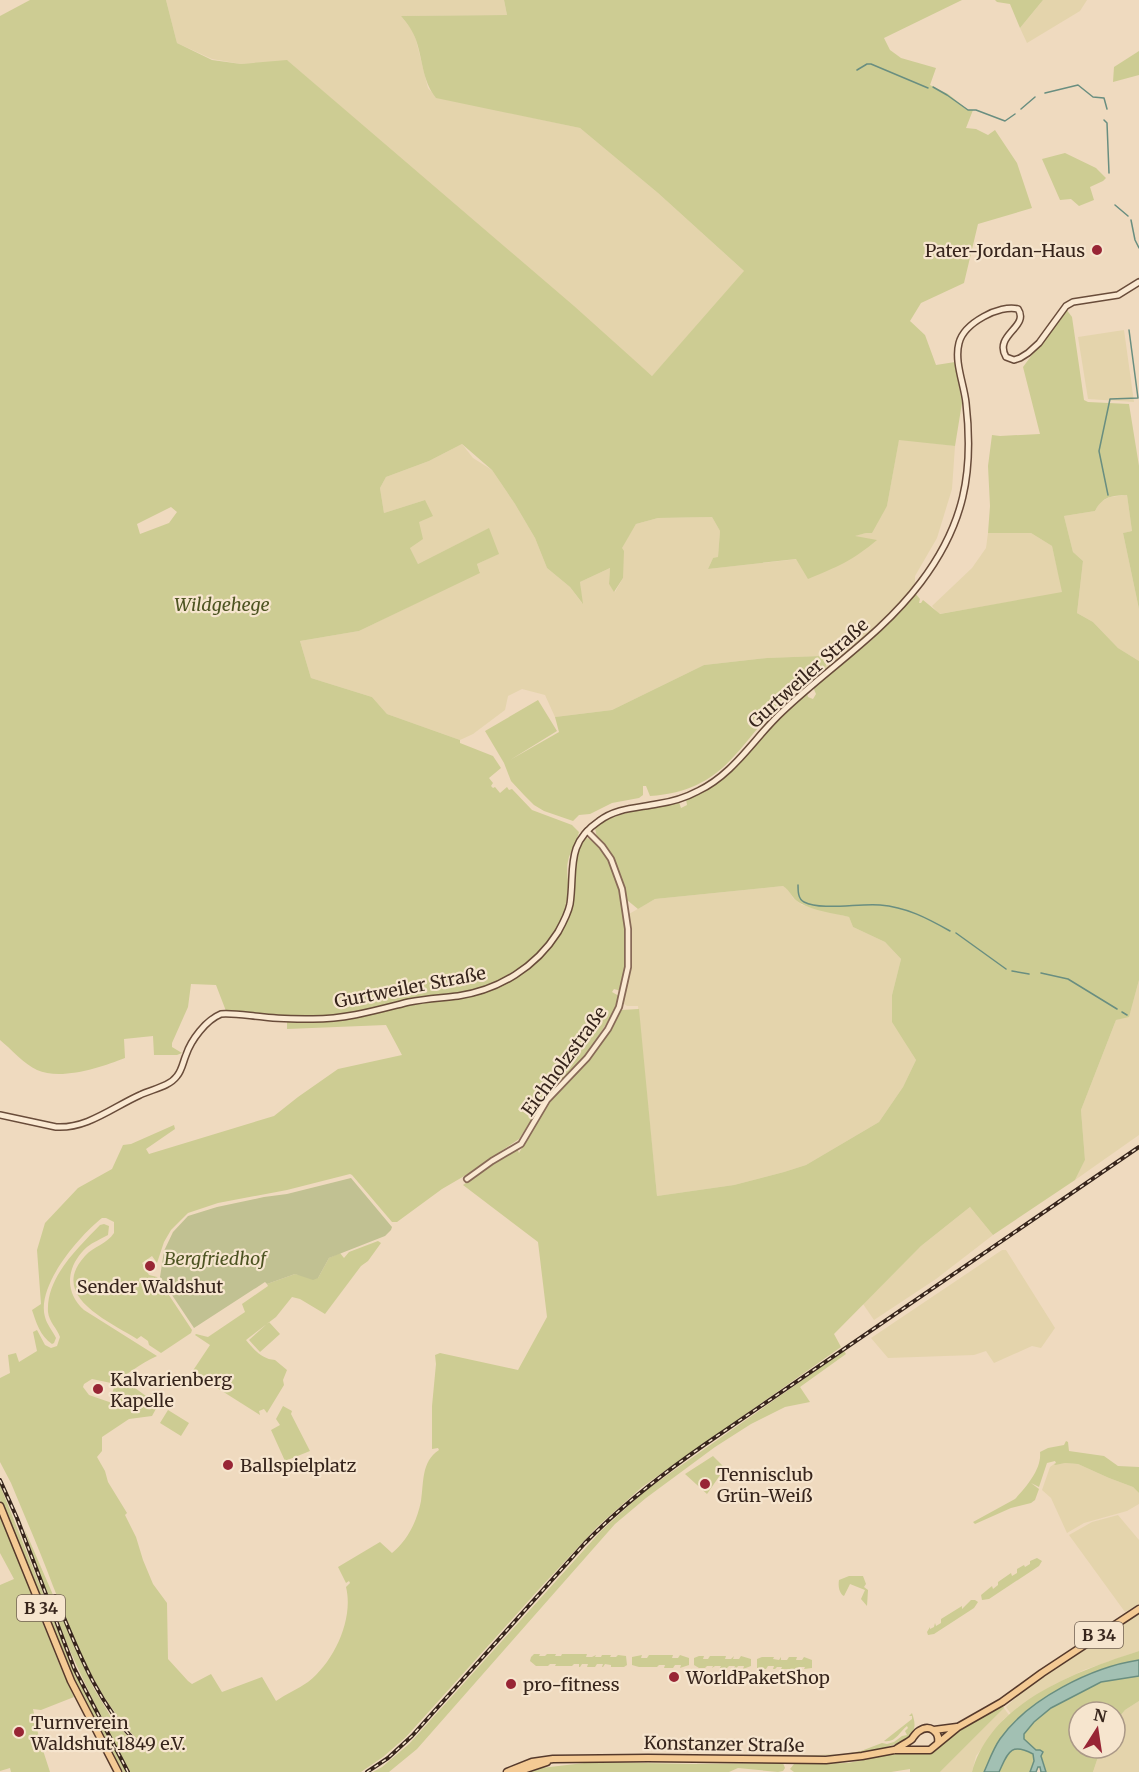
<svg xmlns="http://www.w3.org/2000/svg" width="1139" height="1772" font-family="Merriweather,serif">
	<rect width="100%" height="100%" fill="#efdabf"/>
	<path fill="#e4d4ac" d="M166,0H504L507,15L401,16L412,30L416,40L428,88L436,97L580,128L658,193L745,272L652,376L288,61L241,64L212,59L177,43Z
		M1043,0H1087L1080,11L1027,43L1020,28Z
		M1124,330L1134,402L1088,399L1078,337Z
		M899,439L955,446L952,489L937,538L915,576V593L904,607L872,640L822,679L819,675L825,670L820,656L767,658L704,665L612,710L555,717L545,695L522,689L508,696L505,710L473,734L460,740L387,714L372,697L311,678L300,641L359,631L480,572L477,564L498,554L488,529L418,564L410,548L425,500L384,513L380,488L386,477L429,461L462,444L473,458L492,470L515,504L535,538L547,568L570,587L582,603L580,582L610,568L609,584L615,592L623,578L621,548L636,524L658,518L712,517L720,531L718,558H713L708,569L807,558L853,536L866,533L887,506Z
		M1127,495L1132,531L1123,533L1139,609V661L1118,648L1093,622L1077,613L1083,561L1073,552L1064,516L1095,511L1100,502L1110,497Z
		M988,533H1031L1052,546L1063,593L939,614L932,606L972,568L986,548Z
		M783,886L788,889L793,898L802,905L849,917L853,927L885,942L901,959L892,995L908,1047L916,1060L903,1087L879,1122L806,1165L784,1172L734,1185L657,1196L638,1006H627L623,1003L630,970L629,914L655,899Z
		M1139,980V1135L1075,1180L1085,1160L1081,1110L1116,1020L1129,1016Z
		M970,1207L993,1235L936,1279L874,1320L863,1304L921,1246Z
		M1002,1250H1006L1055,1328L1041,1348L1032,1346L994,1363L986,1351L974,1355L888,1358L871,1338Z
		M1065,1463L1078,1464L1109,1478L1133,1487L1139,1493V1504L1127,1511L1084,1523L1067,1533L1051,1498L1042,1490L1050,1467L1054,1464Z
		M1118,1515L1139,1540V1604L1125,1612L1069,1535L1092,1522Z
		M1139,1614V1651L1084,1670L1053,1685L1011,1714L1006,1707L1024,1690Z
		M1139,1701V1772H1093L1101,1748H1115V1722L1125,1710Z
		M1004,1708L1009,1715L1004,1719L976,1756L972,1772H940Z"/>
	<path fill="#cdcc93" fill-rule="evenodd" d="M30,0H166L177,43L212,60L241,64L287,60L574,306L652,376L744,271L658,193L580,128L436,98C422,80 423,60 416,40C413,31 407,23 401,16L507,15L504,0H962L884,38L890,50L901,58L936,68L930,85L948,94L968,110H973L966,128L976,129L988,135L995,130L1017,163L1032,208L978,224L964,283L921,303L910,321L925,335L936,365L955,362L962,403L955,446L899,440L887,506L872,533H866L855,536L877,540C852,561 837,567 808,579L796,559L708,569L713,558L718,557L720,531L712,517L658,518L636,524L622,548L624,551L623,578L614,592L609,584L610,568L580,582L583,604L570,587L547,568L535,538L515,504L492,470L462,444L429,461L386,477L380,488L384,513L425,500L433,516L419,522L423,539L410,548L418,564L489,528L499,554L477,564L480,573L359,631L300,641L311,678L372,697L387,714L460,740V743L493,756L501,768L489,778L493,783L491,786L493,788L495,787L500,793L507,787L509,790L512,789L532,810L572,825L579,832C577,842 570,851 568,861C566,868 568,877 568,884C568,905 562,923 550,940C530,969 496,986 462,993C446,996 429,996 412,999C387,1004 362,1013 336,1016C300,1019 263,1014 226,1011L216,985L191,984L188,1007L172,1043V1047L182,1053L177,1055H154L153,1036L124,1039L125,1058C102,1067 61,1081 37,1070C25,1065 10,1048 0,1040V16ZM171,507L177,512L169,523L140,534L137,524Z
		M995,0H1043L1020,28L1010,4L997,2Z
		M1139,51V75L1113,82L1114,67Z
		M1065,153L1096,168L1106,178L1103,181L1090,187L1094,200L1079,206L1071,199L1060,200L1042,159Z
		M1066,309L1072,317L1084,400L1088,402L1129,404L1139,466V609L1123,533L1132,531L1127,495C1111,496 1103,496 1095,511L1064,516L1073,552L1083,561L1077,613L1093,622L1118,648L1139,661V980L1129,1017L1116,1020L1081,1110L1085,1160L1075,1180L993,1235L970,1207L921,1246L834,1334L841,1347L642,1487L597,1527L541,1587L406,1737L383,1757L361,1772H130C88,1694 50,1613 24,1528L93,1687L111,1717L136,1746L140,1742C94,1695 77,1645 53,1586C40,1551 25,1517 11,1483L0,1462V1378L10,1373L8,1355L16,1353L19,1362L37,1351L33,1332L37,1330L45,1345L51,1348L57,1346L60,1337C57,1328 49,1322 48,1312C46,1277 78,1248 100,1225L104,1224L109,1226L108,1235C101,1239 93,1242 87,1247C67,1265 63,1291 84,1310L157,1356C140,1363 127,1376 111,1383L92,1379L84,1384L83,1387L89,1395L115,1404L117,1396L112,1394L115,1384L124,1380L146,1396L148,1402L157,1407L152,1416L129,1419L102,1437V1451L97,1457L105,1471L108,1482L127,1513L125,1515L136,1537L143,1560L153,1584L167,1603L168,1659L188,1681L192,1684L211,1674L222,1692L262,1677L276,1701C286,1694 298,1689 308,1682C334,1662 354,1619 346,1587L350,1583L349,1581L346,1583L338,1567L380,1542L392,1553C408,1540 417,1521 421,1501C424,1482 421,1462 439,1450L438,1448L432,1449V1406L436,1364L435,1355L440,1353L518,1370L547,1317L538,1242L463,1185L494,1162L517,1148L519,1153L548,1101L565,1084L621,1010L639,1009L657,1196L734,1185L784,1172L806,1165L879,1122L903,1087L916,1060L892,1022V995L901,959L885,942L853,927L849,917C833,913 814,911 800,903C791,898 791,891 783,886L655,899L638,909L627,900L619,871L613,858L604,844L597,838L595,828C611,812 657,807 679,802L681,808L687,805L686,799L716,784L732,771L786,709L807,693L808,697L813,699L816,694L813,687L872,640L915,593L920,599L919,603H921L923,600L940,614L1062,592L1052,546L1031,533H988L990,506L988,466L992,435L1000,436L1040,434L1023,367Z
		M820,656L826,664L825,670C810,683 792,690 778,705C735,751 721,791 650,796L646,786H643V795L639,798L612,803L590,814L579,815L573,821L544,811L534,805L524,795L511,781L504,763L485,731L538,700L557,731L510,760L559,732L555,717L612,710L704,665L767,658Z
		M586,838C595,839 598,845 603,852C629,890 628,947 621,991L614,989L612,992L619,996L613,1013L586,1056L546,1098L519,1139L466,1175L442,1189L397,1222H392L352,1175L350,1174L287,1190L218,1203L188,1213L171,1230L164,1242L157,1263L152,1256L142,1263L149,1275L157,1277L192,1330L191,1333L161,1353L149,1345L148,1341L141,1336L137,1339C109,1321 48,1296 85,1256C94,1246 107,1244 114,1233V1222L106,1218H102C79,1236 36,1286 45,1317C47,1325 53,1331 56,1338L54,1343L52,1344C40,1336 36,1322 32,1310L41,1304L37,1250L45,1223L78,1188L112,1169L123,1145L131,1144L174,1125L175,1129L146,1149L149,1154L274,1116L298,1097L338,1069L402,1055L386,1025L287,1029V1021L340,1020L358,1017L414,1003L461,997L498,988L529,967L567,920L576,852L581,843Z
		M378,1241L381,1243L368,1261L361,1266L325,1314L300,1299L292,1297L276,1317L246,1340C254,1350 262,1359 275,1360L287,1370L283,1380L284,1385L267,1413L264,1409L259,1411L260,1415L192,1372L210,1345L195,1335L196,1334L208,1337L245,1312L242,1304L268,1286L267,1284L295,1274L318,1278L329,1258L340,1253L344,1258L349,1252Z
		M269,1322L280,1334L260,1352L249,1340Z
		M844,1351L846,1354L800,1387L810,1402L785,1407L751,1424L715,1447L646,1498L615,1524L417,1749L389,1772H373L382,1767L409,1744L601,1531L646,1490Z
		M283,1406L292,1411L291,1414L310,1451L285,1461L271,1430L280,1425L276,1419Z
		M168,1410L189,1423L181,1436L160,1423Z
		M1066,1441L1068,1442L1069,1451L1104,1456L1118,1466L1139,1467V1493L1133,1487L1109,1478L1078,1464L1065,1463L1055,1465L1054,1464L1056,1463L1055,1461L1047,1463L1039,1487L1031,1483L1039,1489L1035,1500L1031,1503L1011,1508L975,1524L973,1522L1015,1499C1026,1487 1042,1469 1040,1452L1048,1448L1064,1445Z
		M713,1456L725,1468L707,1494L685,1474Z
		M0,1485L74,1671L127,1772H123L81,1695L71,1673L0,1500Z
		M0,1516L60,1666L74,1697L41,1710L33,1709L39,1738L50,1772H11L10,1768L0,1771V1585L14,1579L0,1553Z
		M1037,1558L1042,1561L1039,1566L989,1599L982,1600L981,1595L992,1586L993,1589L998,1585V1582L1011,1573L1012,1576L1017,1573V1569L1024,1565L1025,1567L1030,1564V1561Z
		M849,1576H863L866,1584L864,1587L868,1590L867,1606L861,1599L865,1590L850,1584L844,1596C839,1593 838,1586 839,1580Z
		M971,1600H975L978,1602L974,1608L934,1634L928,1635L927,1632L930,1627V1629L934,1627L935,1623L936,1626L941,1623V1619L962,1606V1609Z
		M1139,1651V1701L1125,1710L1115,1722V1712H1079V1748H1101L1093,1772H1046L1041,1754H1033L1034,1761L1030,1772H972C991,1702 1077,1671 1139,1651Z
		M534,1654H540L539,1656H545L547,1654H556L555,1656H561L562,1654H587L586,1657H592L596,1655L595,1657H601L602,1655H611L610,1657H616L618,1655L626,1656L627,1665L624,1667H611V1665L605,1664L603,1667H602L603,1664H597L595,1667H587L588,1664H582L580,1667H579V1664H574L572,1666H555L556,1664H550L548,1666H536L530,1661L531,1657Z
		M642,1655L641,1658H647L649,1655H673L672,1658H678L680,1655L689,1658V1665L680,1668L681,1665H675L673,1668H664L665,1665H659L657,1667H639L632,1665V1657Z
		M699,1656H704L703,1659H708L710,1656H726L725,1659H731L734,1656L733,1659H739L741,1656L751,1659V1666L743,1669L744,1666H738L736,1669L734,1668L735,1666H729L727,1668H720L721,1666H715L712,1668L713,1666H707L705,1668H699L694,1665V1658Z
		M762,1657H774L773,1659L779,1660L781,1657V1660H787L789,1657H797L796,1660H802L804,1657L812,1660V1668L804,1669L805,1667H799L797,1669H781L782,1667H777L775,1669H773L774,1666H768L766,1669L757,1668V1659Z
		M1003,1706L1004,1708L940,1772H910V1769L891,1772H794L790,1769L794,1764L848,1763L904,1752L929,1754L937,1750L953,1734Z
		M912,1713C914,1719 916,1725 913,1731C902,1755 816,1756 792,1756L845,1754L861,1751L882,1743L887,1744L894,1742L902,1736L907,1735L905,1731L908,1728L907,1726C899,1732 896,1743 884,1741L912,1719V1716H909Z
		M593,1762L692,1764L783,1763L785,1768L783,1771L778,1772L738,1768L729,1772H522L539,1767L541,1768Z"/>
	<path fill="#c1c192" d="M351,1178L392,1227L391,1230L385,1236L329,1258L318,1278L313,1280L295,1274L267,1284L265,1282L194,1328L160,1277L164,1251L173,1232L188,1216L217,1207L264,1197L287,1194Z"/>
	<path fill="#a2c0b3" stroke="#698e80" stroke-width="1.5" d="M1139,1660V1676L1101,1682L1051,1708L1034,1722L1024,1734V1739L1036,1750H1040L1043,1752L1041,1756L1046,1772H1041L1040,1767H1038L1036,1772H1030L1034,1761L1033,1754C1010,1742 1008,1753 999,1772H984C989,1761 993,1749 1000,1739C1028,1699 1092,1667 1139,1660Z"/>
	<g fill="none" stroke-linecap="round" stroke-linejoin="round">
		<path stroke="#698e80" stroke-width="1.5" d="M857,70L867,64H871L928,88
			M933,87L947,95L968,110H976L1005,121L1015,114
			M1045,93L1078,85L1093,97L1104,98L1107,109
			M1021,109L1035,97
			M1104,120L1107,123L1109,173
			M1115,205L1128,216
			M1131,220L1135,240L1139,248
			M1108,495L1099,451L1110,399L1138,398L1129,330
			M798,885C798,891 798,899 804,902C822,911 859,903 880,905C906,907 927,918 950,931
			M956,933L1006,969
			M1012,971L1029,974
			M1041,973L1068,979L1117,1009
			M1122,1012L1127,1015"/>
		<defs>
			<path id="tertiary" d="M467,1179L492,1161L521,1144L547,1100L587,1058L608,1029L619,1007L628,967V929L622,889L611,859L602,846L587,831"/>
			<path id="secondary" d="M0,1115L56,1127C87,1129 113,1107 140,1095C152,1089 169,1087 177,1076C182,1070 183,1062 186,1055C191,1040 206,1020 221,1014C235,1013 250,1016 264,1017C280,1019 297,1019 313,1019C347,1019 377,1010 409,1002C425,999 442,998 458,996C499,990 536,967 558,932C563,923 568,914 570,904C575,870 565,844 599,821C616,808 637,808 657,804C671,802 685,798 698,791C734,774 754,738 782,712C828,668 882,634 921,582C964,525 974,473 966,403C964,384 954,362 959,343C964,323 1000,304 1018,309C1030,327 993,335 1006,357L1014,360L1020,358L1028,353L1039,343L1066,306L1073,302L1118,295L1139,282"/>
			<path id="primary" d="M0,1506L71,1681L118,1772
				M934,1730L957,1727
				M895,1750C900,1746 907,1743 912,1739C913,1737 917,1732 919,1731C929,1724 940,1731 938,1743
				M507,1772L532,1762L553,1759L648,1758L826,1760L862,1756L894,1750H930L958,1727L1002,1702L1042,1673L1139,1609
				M517,1772L547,1762"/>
		</defs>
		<use href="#tertiary" stroke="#886a57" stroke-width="8"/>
		<use href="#secondary" stroke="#694c3a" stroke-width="8"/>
		<use href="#primary" stroke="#55392b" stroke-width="9"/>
		<use href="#tertiary" stroke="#fae9d2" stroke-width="4.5"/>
		<use href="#secondary" stroke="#fae9d2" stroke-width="5"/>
		<use href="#primary" stroke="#f4ca94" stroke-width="6"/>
		<defs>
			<path id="rail" d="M0,1480L17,1518L74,1668L128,1772
				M55,1596C77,1649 97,1703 138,1744
				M367,1772L388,1758L412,1736L585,1543C621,1506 661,1475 704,1445L1139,1147"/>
		</defs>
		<use href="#rail" stroke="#37251c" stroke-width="4"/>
		<use href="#rail" stroke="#f6e5ce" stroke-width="1.5" stroke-dasharray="4.5" stroke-linecap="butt"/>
	</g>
	<g fill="#982535" stroke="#f6e5ce" stroke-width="2">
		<circle cx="1097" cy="250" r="6"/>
		<circle cx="150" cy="1266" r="6"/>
		<circle cx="98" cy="1389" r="6"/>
		<circle cx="228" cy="1465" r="6"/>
		<circle cx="705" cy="1484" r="6"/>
		<circle cx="674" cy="1677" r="6"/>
		<circle cx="511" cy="1684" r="6"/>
		<circle cx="19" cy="1732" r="6"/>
	</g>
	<g text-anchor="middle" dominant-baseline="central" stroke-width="4.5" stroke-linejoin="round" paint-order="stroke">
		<g fill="#f6e5ce" stroke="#705f51" stroke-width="1.5">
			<rect x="17" y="1595" width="48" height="26" rx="4.5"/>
			<rect x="1075" y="1622" width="48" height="26" rx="4.5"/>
		</g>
		<g font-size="16" font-weight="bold" fill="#37251c">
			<text x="41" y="1608">B 34</text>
			<text x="1099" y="1635">B 34</text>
		</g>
		<g font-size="18" fill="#37251c" stroke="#f6e5ce" text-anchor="start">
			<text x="1085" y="250" text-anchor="end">Pater-Jordan-Haus</text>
			<text x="150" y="1286" text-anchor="middle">Sender Waldshut</text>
			<text x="110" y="1379">Kalvarienberg<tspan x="110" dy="21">Kapelle</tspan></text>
			<text x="240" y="1465">Ballspielplatz</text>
			<text x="717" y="1474">Tennisclub<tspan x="717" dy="21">Grün-Weiß</tspan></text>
			<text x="686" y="1677">WorldPaketShop</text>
			<text x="523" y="1684">pro-fitness</text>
			<text x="31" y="1722">Turnverein<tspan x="31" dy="21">Waldshut 1849 e.V.</tspan></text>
		</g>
		<g font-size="18" font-style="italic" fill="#4d5422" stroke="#f6e5ce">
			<text x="222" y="604">Wildgehege</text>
			<text x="215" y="1258">Bergfriedhof</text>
		</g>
		<g font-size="18" fill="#37251c" stroke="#f6e5ce">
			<text transform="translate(808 673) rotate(-42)">Gurtweiler Straße</text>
			<text transform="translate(410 987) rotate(-11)">Gurtweiler Straße</text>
			<text transform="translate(564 1061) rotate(-54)">Eichholzstraße</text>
			<text transform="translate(724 1744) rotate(1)">Konstanzer Straße</text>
		</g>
	</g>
	<g transform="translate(1097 1730) rotate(12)"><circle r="28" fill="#f6e5ce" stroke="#aa9887" stroke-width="1.5"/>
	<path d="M0-4.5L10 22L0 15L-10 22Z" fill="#982535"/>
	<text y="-9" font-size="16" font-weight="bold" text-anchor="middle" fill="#37251c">N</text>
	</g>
</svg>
